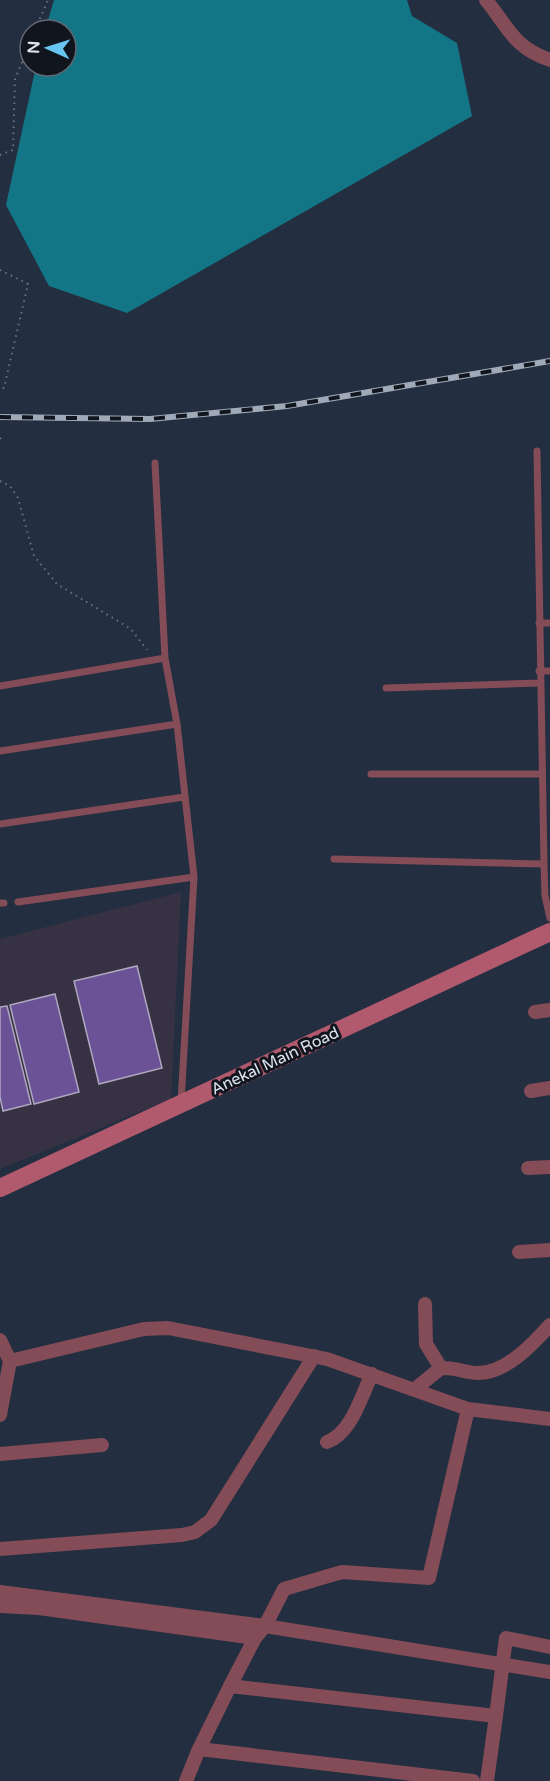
<svg xmlns="http://www.w3.org/2000/svg" width="550" height="1781" font-family="'Varela Round',sans-serif">
	<rect width="100%" height="100%" fill="#232e40"/>
	<path fill="#373243" d="M181,892L171,1099L0,1169V939Z"/>
	<path fill="#137686" d="M54,0H407L412,16L457,43L472,116L127,313L49,286L6,205L36,66H66V30H45Z"/>
	<path fill="#6b5195" stroke="#aea7bf" stroke-width="1.5" d="M137,966L162,1068L99,1084L74,981Z
		M55,994L79,1092L34,1104L10,1005Z
		M7,1006L31,1104L3,1111L0,1097V1007Z"/>
	<g fill="none" stroke-linecap="round" stroke-linejoin="round">
		<path stroke="#697282" stroke-width="2" stroke-dasharray="1.5 4.5" stroke-linecap="butt" d="M35,30L48,0
			M0,155L13,150L15,79L30,43
			M0,270L28,284L4,388H0
			M0,439L1,437
			M0,481L10,486L18,498L34,556L57,584L131,629L147,650"/>
		<path stroke="#834c56" stroke-width="7" d="M537,451L544,864L545,896L550,918
			M155,463L165,658L177,724L194,877L181,1102
			M539,623H550
			M539,671H550
			M0,686L165,658
			M386,688L539,683
			M0,751L177,724
			M371,774H542
			M0,824L184,797
			M334,859L544,864
			M18,902L194,877
			M0,903H4"/>
		<path stroke="#834c56" stroke-width="14" d="M486,0C509,28 513,47 550,60
			M535,1012L550,1010
			M531,1091L550,1088
			M528,1168L550,1167
			M519,1252L550,1250
			M425,1304L426,1344L441,1368C455,1367 465,1373 478,1373C506,1373 533,1344 550,1325
			M0,1340L10,1361L0,1415
			M10,1361L144,1329L168,1328L327,1359L468,1409L550,1419
			M415,1389L441,1368
			M327,1442C352,1433 361,1396 372,1374
			M0,1454L102,1445
			M0,1549L182,1535L195,1532L211,1520L314,1356
			M0,1592L265,1626L550,1672
			M0,1606L39,1608L255,1638
			M230,1686L496,1716L487,1781
			M496,1716L506,1638L550,1647
			M199,1749L473,1781
			M186,1781L199,1749L230,1686L255,1638L265,1626L284,1589L342,1572L429,1578L468,1409"/>
		<path stroke="#b15a6d" stroke-width="18" d="M0,1188L550,932"/>
		<defs>
			<path id="rail" d="M0,417L150,419L287,406L550,361"/>
		</defs>
		<use href="#rail" stroke="#a0a9b7" stroke-width="6"/>
		<use href="#rail" stroke="#11161e" stroke-width="4" stroke-dasharray="11" stroke-linecap="butt"/>
	</g>
	<g text-anchor="middle" dominant-baseline="central" stroke-width="6" stroke-linejoin="round" paint-order="stroke">
		<g font-size="16" fill="#dde4f0" stroke="#11161e">
			<text transform="translate(275 1061) rotate(-25)">Anekal Main Road</text>
		</g>
	</g>
	<g transform="translate(48 48) rotate(273)"><circle r="28" fill="#11161e" stroke="#636872" stroke-width="1.5"/>
	<path d="M0-4.5L10 22L0 15L-10 22Z" fill="#68c4f0"/>
	<text y="-9" font-size="16" font-weight="bold" text-anchor="middle" fill="#dde4f0">N</text>
	</g>
</svg>
